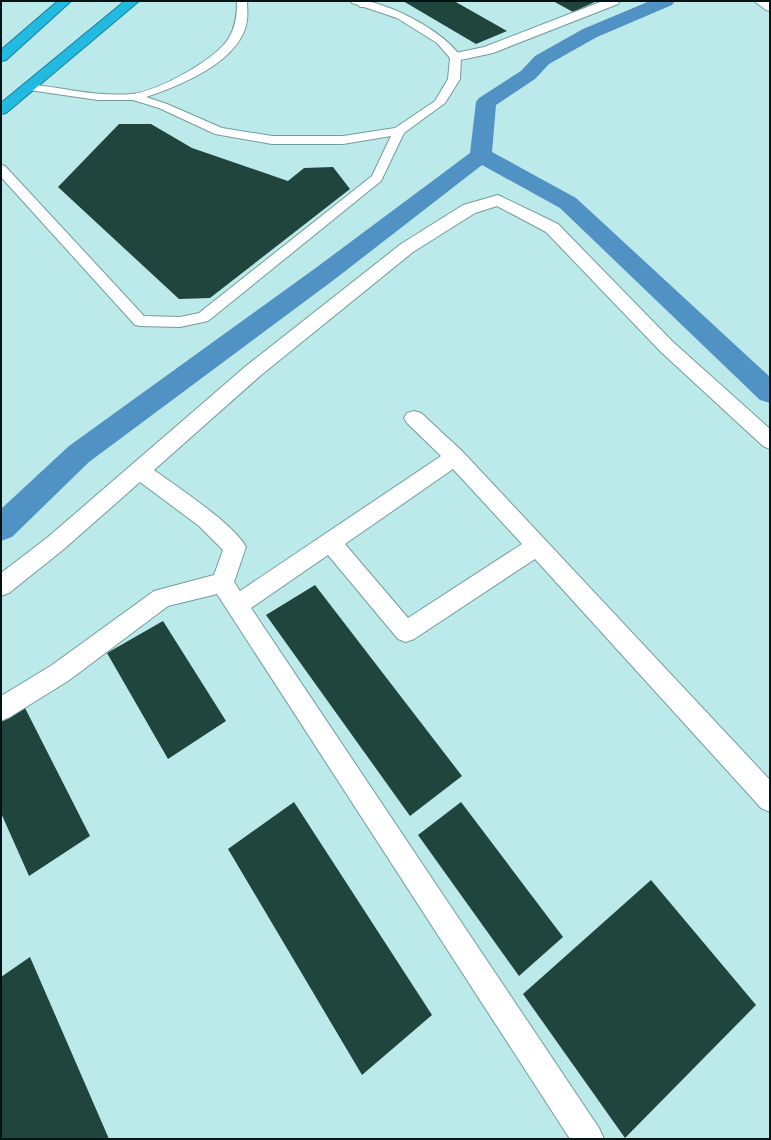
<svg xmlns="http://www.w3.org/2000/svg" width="771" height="1140" font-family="Manrope,sans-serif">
	<rect width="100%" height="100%" fill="#bce9ea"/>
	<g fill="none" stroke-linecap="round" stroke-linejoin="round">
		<path fill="#5092c4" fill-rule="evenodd" d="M650,1H675L672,5L597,37L549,64L535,79L496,105L492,152L576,198L770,377V403L760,400L560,208L482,165L335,279L89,462L12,537L1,541V509L69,446L317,267L470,153L476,102L479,98L521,71L535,56L583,29Z"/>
	</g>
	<path fill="#20453c" d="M403,1H454L507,31L476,44Z
		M553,1H597L573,12Z
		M119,124H151L192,148L288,181L304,168L333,167L350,189L210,298L179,299L58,187Z
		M315,585L462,776L410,816L266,615Z
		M163,621L226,721L168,759L107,653Z
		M24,706L90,836L29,876L1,813V719Z
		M294,802L432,1015L362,1075L228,849Z
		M461,802L563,937L519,976L418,835Z
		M651,880L756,1005L625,1138L523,994Z
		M30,957L109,1139H1V977Z"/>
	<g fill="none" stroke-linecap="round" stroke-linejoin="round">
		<defs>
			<path id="lane" d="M237,1H247C247,7 248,14 247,20C242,61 180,86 146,97L167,104L222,128L272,136H343L395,128L435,101L448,79L450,58L437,43L397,18L352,3L351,1C356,1 362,0 366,1C397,7 444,32 461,57L460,79L445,103L404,133L381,181L208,321L180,327L140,326L135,325L1,177V165L5,166L144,316L180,317L199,313L372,176L391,136L343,144H272L215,134L159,108L133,100H98L29,90L25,89L23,87L25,85L29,84C63,88 98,97 132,94C158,91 218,59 230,36C236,25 237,14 237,1Z"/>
			<path id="street" d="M360,1H372L368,7H360L358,4Z
				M603,1H620L618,4L493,53L456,61L451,60L449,57L451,54L484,47Z
				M754,1L770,2V11L766,10Z
				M498,195L558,224L673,342L770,429V449L763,446L661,352L546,232L497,206L475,213L413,252L260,376L154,470C176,486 234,524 246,547L234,582L240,591L441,456L407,423L404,418L407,413L414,411L421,413L462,451L770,780V812L761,808L535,559L414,639L406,642L398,639L328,555L251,608L599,1128L604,1139H570L217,594L168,606L68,681L10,717L1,721V696L52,665L154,591L214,575L223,550L199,526L140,482L64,549L9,593L1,596V573L48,537L246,366L401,244L463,205ZM453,469L522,544L408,618L345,544Z"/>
			<path id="highway" d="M58,1H71L6,60L1,61V50Z
				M125,1H139L6,113L1,114V103Z"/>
		</defs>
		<use href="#lane" stroke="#729c9d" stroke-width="2"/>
		<use href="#street" stroke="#729c9d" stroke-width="2"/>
		<use href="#highway" stroke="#18809a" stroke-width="2"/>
		<use href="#lane" fill="#fff" fill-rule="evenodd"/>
		<use href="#street" fill="#fff" fill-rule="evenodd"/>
		<use href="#highway" fill="#22bae1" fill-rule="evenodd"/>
	</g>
	<rect width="771" height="1140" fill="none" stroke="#041415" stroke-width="4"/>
</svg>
